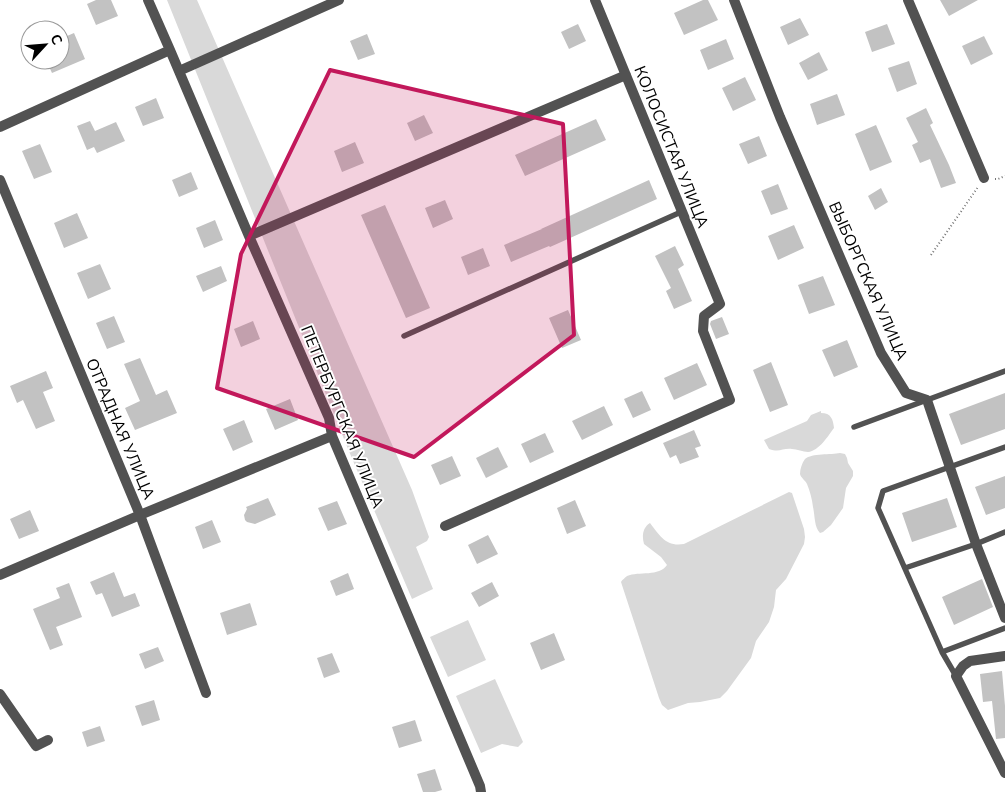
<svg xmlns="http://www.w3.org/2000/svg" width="1005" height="792" font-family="'Nunito Sans',sans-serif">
	<rect width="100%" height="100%" fill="#fff"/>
	<path fill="#d9d9d9" d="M167,0H197L412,490L429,537L427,541L416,547L433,589L412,599L348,449Z
		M821,411V413C831,413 833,419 834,428C828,436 819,451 808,452C803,452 797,449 792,449C782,448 780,453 769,449L764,440L807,421L811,415Z
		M840,453L845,454L847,458L848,463L853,471V476L846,488L843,508L831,525L823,532L820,533C814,527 815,515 813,507C812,499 810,491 807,484C805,480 801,478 800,474C800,469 802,463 805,459C812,453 831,455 840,453Z
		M789,492L792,493L804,529L805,537L804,544L786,579L776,590L774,607L769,622L756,641L751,658L727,691L720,698L700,702L688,703L668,710L662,705L659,698L621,582C622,580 626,577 627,576C639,571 659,577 667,565L661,557L644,544C642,537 642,528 650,523C660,536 666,547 684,544Z
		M468,620L486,660L448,677L430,637Z
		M495,679L523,742L518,747L502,744L481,753L456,696Z"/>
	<path fill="#c2c2c2" d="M96,0H111L118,16L96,25L87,4Z
		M703,0H708L718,20L684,35L674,13Z
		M940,0H978L949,16Z
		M800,18L809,35L788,45L780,27Z
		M578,24L586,41L569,49L561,32Z
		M887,24L895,44L872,52L865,32Z
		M74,33L85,59L52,73L46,60H60V39Z
		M367,34L375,54L358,60L350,41Z
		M984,36L993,54L971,65L962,46Z
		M726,39L734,59L708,70L700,50Z
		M819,52L828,70L808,80L799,63Z
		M909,61L917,84L897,92L888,68Z
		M745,77L756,100L733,111L722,88Z
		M837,94L845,115L817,125L810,104Z
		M156,98L164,118L143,126L135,107Z
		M926,108L933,123L930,125L949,165L956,183L941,188L930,159L920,163L912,145L918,142L906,118Z
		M424,115L433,133L415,141L407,123Z
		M596,119L606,140L525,176L515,155Z
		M90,121L95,131L116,122L125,141L97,153L94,147L87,150L77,126Z
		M876,125L892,162L870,171L855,134Z
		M759,136L767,156L748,164L739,144Z
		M355,142L364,163L342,172L334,151Z
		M40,144L52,172L34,179L22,151Z
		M191,172L198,189L179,197L172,180Z
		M649,180L657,199L550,247L549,246L511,262L504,245L542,229H541Z
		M778,184L788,209L771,215L761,191Z
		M881,188L888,202L875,210L868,196Z
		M445,200L453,219L433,228L425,208Z
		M385,205L430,308L406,318L361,215Z
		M77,213L88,238L64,248L54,223Z
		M215,220L223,240L204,248L196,228Z
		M794,225L804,248L778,260L768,236Z
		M675,246L684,265L678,269L692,301L674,309L666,291L671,288L655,256Z
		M483,248L490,266L468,275L461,257Z
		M100,264L111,289L88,299L77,273Z
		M221,266L227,281L203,292L196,276Z
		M823,276L835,305L809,314L798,285Z
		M568,310L581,340L562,348L549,318Z
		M114,316L125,342L107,349L96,323Z
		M722,317L729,334L716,339L710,324L711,321Z
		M253,321L260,339L241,347L234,329Z
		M847,340L858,367L834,377L822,350Z
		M140,358L156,395L167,390L177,413L135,430L125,408L140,401L124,364Z
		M771,362L788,405L770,412L753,370Z
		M697,363L707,385L674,400L664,378Z
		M46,371L53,388L43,392L55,421L36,429L23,400L17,403L10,386Z
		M642,391L651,410L633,418L624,399Z
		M1005,393V429L961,445L949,414Z
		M290,399L298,420L275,430L266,409Z
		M604,406L613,425L582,440L572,421Z
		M244,420L253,442L233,451L223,429Z
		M694,430L701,446L695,448L699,457L680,464L676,455L670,458L663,443Z
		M545,433L554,452L530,463L521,444Z
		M498,447L508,467L486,478L476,458Z
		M452,456L461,476L440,485L431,465Z
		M1005,476V508L986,515L975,487Z
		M268,498L276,515L255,524L247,522L245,520L244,515L247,509L246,507Z
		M947,498L957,527L912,542L902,513Z
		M575,500L586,526L567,534L557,508Z
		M337,501L347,524L328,531L318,508Z
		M30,510L39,531L19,539L10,519Z
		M212,520L221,542L203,549L195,527Z
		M488,535L498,554L477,564L468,545Z
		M114,572L124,597L135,593L140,606L112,617L102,593L96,595L90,582Z
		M348,573L354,589L336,596L330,581Z
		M982,579L993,607L954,625L942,597Z
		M492,582L499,596L479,607L471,593Z
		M69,583L82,617L56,627L63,645L50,650L33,609L60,598L56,588Z
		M250,603L257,625L227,635L220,613Z
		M554,633L565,660L541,670L530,643Z
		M158,647L164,661L145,669L139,654Z
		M332,653L340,672L324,678L317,658Z
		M1002,671L1005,706V738L996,739L992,701L983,702L980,674Z
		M154,700L160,720L142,726L135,706Z
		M415,720L422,741L399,748L392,727Z
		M100,726L105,741L87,747L82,732Z
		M435,769L442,790L435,792H423L417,774Z"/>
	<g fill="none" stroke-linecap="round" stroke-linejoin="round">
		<path stroke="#747474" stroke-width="2" stroke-dasharray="1 2.5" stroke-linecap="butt" d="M995,179H998L1005,176
			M931,255L978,187"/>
		<path stroke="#525252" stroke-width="5.5" d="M404,336L681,212
			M854,427L1005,371
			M905,568L976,544L1005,532
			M942,652L1005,628
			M956,676L942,652L878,508L883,491L1005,447"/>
		<path stroke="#525252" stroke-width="10" d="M148,0L170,50L249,236L329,418L332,436L480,786L481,792
			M734,0L780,117L881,353L906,393L927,400L976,544L1005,618
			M908,0L984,178
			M179,71L339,0
			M0,127L170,50
			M0,180L140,515L206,693
			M249,236L626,75
			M445,526L730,400L703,331L704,316L720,304L595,0
			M0,575L140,515L332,436
			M1005,656L970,661L963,666L956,676L1005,773
			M0,694L36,746L48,740"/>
	</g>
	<path fill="#c2185b" fill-opacity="0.2" stroke="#c2185b" stroke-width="4" stroke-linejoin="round" d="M330,70L563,124L574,335L414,457L217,388L241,254Z"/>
	<g text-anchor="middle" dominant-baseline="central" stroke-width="4" stroke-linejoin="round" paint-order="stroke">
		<g font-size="16" fill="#000" stroke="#fff">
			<text transform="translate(671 147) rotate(68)">КОЛОСИСТАЯ УЛИЦА</text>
			<text transform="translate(868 281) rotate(66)">ВЫБОРГСКАЯ УЛИЦА</text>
			<text transform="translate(342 417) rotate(68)">ПЕТЕРБУРГСКАЯ УЛИЦА</text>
			<text transform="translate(120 429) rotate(67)">ОТРАДНАЯ УЛИЦА</text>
		</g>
	</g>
	<g transform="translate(45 45) rotate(64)"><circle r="24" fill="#ffffff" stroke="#999999"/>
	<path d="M0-4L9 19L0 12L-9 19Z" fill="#000000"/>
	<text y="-8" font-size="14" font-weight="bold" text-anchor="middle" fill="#000000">С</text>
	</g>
</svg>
